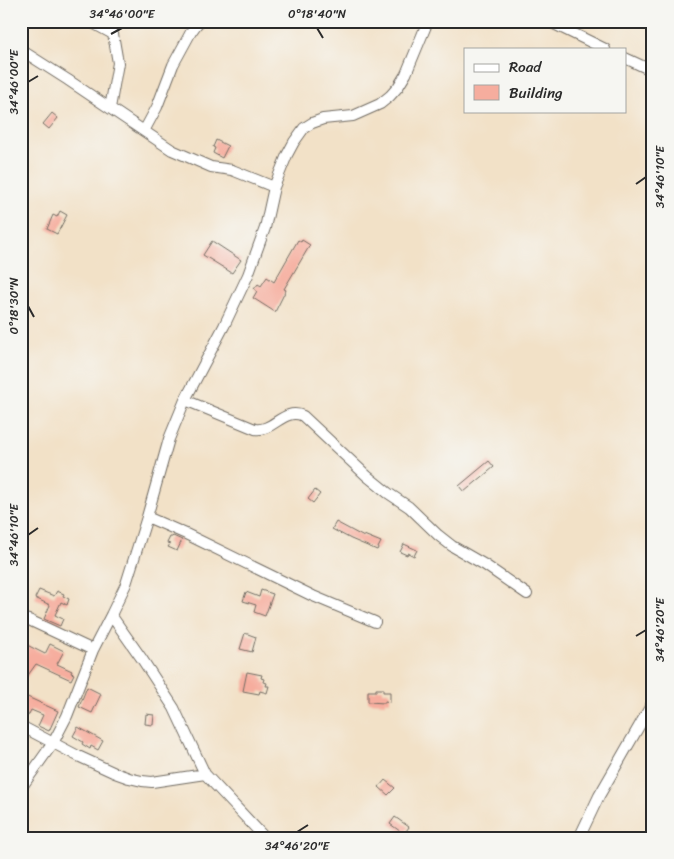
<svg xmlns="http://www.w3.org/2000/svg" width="674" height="859" font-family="Sriracha,sans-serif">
	<rect width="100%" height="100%" fill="#f6f6f2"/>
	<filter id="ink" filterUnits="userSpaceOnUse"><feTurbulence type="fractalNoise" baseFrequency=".02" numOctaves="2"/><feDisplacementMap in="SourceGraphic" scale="10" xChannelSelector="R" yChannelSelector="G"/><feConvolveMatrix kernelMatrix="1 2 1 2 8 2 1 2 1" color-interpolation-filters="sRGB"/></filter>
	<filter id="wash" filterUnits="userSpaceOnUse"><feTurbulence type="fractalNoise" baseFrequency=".0096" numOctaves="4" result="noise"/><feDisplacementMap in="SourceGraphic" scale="20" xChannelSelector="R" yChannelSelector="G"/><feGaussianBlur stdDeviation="1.12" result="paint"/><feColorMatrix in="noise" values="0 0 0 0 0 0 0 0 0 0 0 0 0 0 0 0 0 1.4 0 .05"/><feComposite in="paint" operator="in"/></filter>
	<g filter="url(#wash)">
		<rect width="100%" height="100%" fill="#f2e1c7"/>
		<g id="blocks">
			<path fill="#f6ad9e" d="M52,113L58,118L49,129L43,124Z
				M216,140L228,146L222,158L213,153L215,148L213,147Z
				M60,211L67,215L57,234L47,229L53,215L57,217Z
				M298,240L301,242L302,240L310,245L284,289L286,290L275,312L253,298L257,291L254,289L258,284L261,286L267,277L274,282Z
				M212,241L241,260L232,273L203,255Z
				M489,461L494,467L464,492L459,486Z
				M315,490L320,494L313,503L308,499Z
				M336,522L364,537V535L381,542L377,550L351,539L332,529Z
				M173,536L182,540L177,551L168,547L170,544L167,543L170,537H172Z
				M404,544L417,550L414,556L408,553L407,555L400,552Z
				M39,590L54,596L57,591L64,594L63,596L69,599L67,605L61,602L55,615L63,619L60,626L44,619L50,605L35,598Z
				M261,590L273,594L265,616L254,612L256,605L243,601L246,592L259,597Z
				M245,633L256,637L252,652L240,649Z
				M50,644L64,651L57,664L72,671L71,673L74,674L71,680L36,664L21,685V656L27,645L45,654Z
				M247,672L262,675L261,678L264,679L263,682L267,683L266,686H269L267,693L260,691L259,694L243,691Z
				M87,687L101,694L92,713L79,707Z
				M376,689H383V692H390V702L385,701V703L368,702V691H376Z
				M21,694L58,711L49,731L38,726L43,715L31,710L28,716L21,713Z
				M146,714L154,715L153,725L145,724Z
				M78,727L103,741L98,750L91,746L90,749L82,744L83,742L73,736Z
				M385,780L395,788L388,795L379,787Z
				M395,817L409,827L404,834L390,824Z"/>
		</g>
	</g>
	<g filter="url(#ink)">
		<use href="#blocks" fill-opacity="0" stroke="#716b62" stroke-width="1"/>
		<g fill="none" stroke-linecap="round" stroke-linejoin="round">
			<defs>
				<path id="minor" d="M89,21L113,34L118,63L110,108
					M548,21L605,49
					M21,50L68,80L172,150L211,167L232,170L274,187
					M625,58L653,71
					M144,131L157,107L173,65L191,32L196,25L200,21
					M185,400L255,429C273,432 284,407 303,416L367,476L388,493L409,507L438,535L452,546L485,565L527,594
					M147,517L186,534L313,596L375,622
					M111,615L142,659L174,708L205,774L265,838
					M21,618L29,620L93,650
					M21,726L78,756L115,773L129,778L142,781L152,782L205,774
					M21,788L53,743L67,716L93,650L111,615L126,584L147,517L169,439L185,400L224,326L248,275L265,228L274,187L287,155L294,142L304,128L312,123L323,119L353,116L380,104L390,96L398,87L406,74L428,21
					M579,838L599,796L653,702"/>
			</defs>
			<use href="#minor" stroke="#716b62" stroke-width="12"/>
			<use href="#minor" stroke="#fff" stroke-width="10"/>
		</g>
	</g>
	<path fill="none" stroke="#2b2b2b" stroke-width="2" d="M317,28L323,38M111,34L122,28M28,82L38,76M636,184L646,177M28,306L34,317M28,535L38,528M636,636L646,630M297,832L308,825"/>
	<rect width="674" height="859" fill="none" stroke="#f6f6f2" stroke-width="55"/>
	<rect x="464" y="48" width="162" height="65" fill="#f6f6f2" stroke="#a5a5a2"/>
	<rect x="474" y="64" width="25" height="8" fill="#ffffff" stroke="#a5a5a2"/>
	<text x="509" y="72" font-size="15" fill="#2b2b2b">Road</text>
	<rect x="474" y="85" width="25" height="15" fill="#f6ad9e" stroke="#a5a5a2"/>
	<text x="509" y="98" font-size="15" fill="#2b2b2b">Building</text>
	<rect x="28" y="28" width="618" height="804" fill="none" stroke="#2b2b2b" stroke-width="2"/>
	<g font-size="12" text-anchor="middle" fill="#2b2b2b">
		<text x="122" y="18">34°46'00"E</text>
		<text x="317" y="18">0°18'40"N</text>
		<text transform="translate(14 82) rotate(-90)" y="4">34°46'00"E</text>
		<text transform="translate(660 177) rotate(-90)" y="4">34°46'10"E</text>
		<text transform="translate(14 306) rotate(-90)" y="4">0°18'30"N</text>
		<text transform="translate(14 535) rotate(-90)" y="4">34°46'10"E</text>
		<text transform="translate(660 630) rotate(-90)" y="4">34°46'20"E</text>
		<text x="297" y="850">34°46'20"E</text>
	</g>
</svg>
